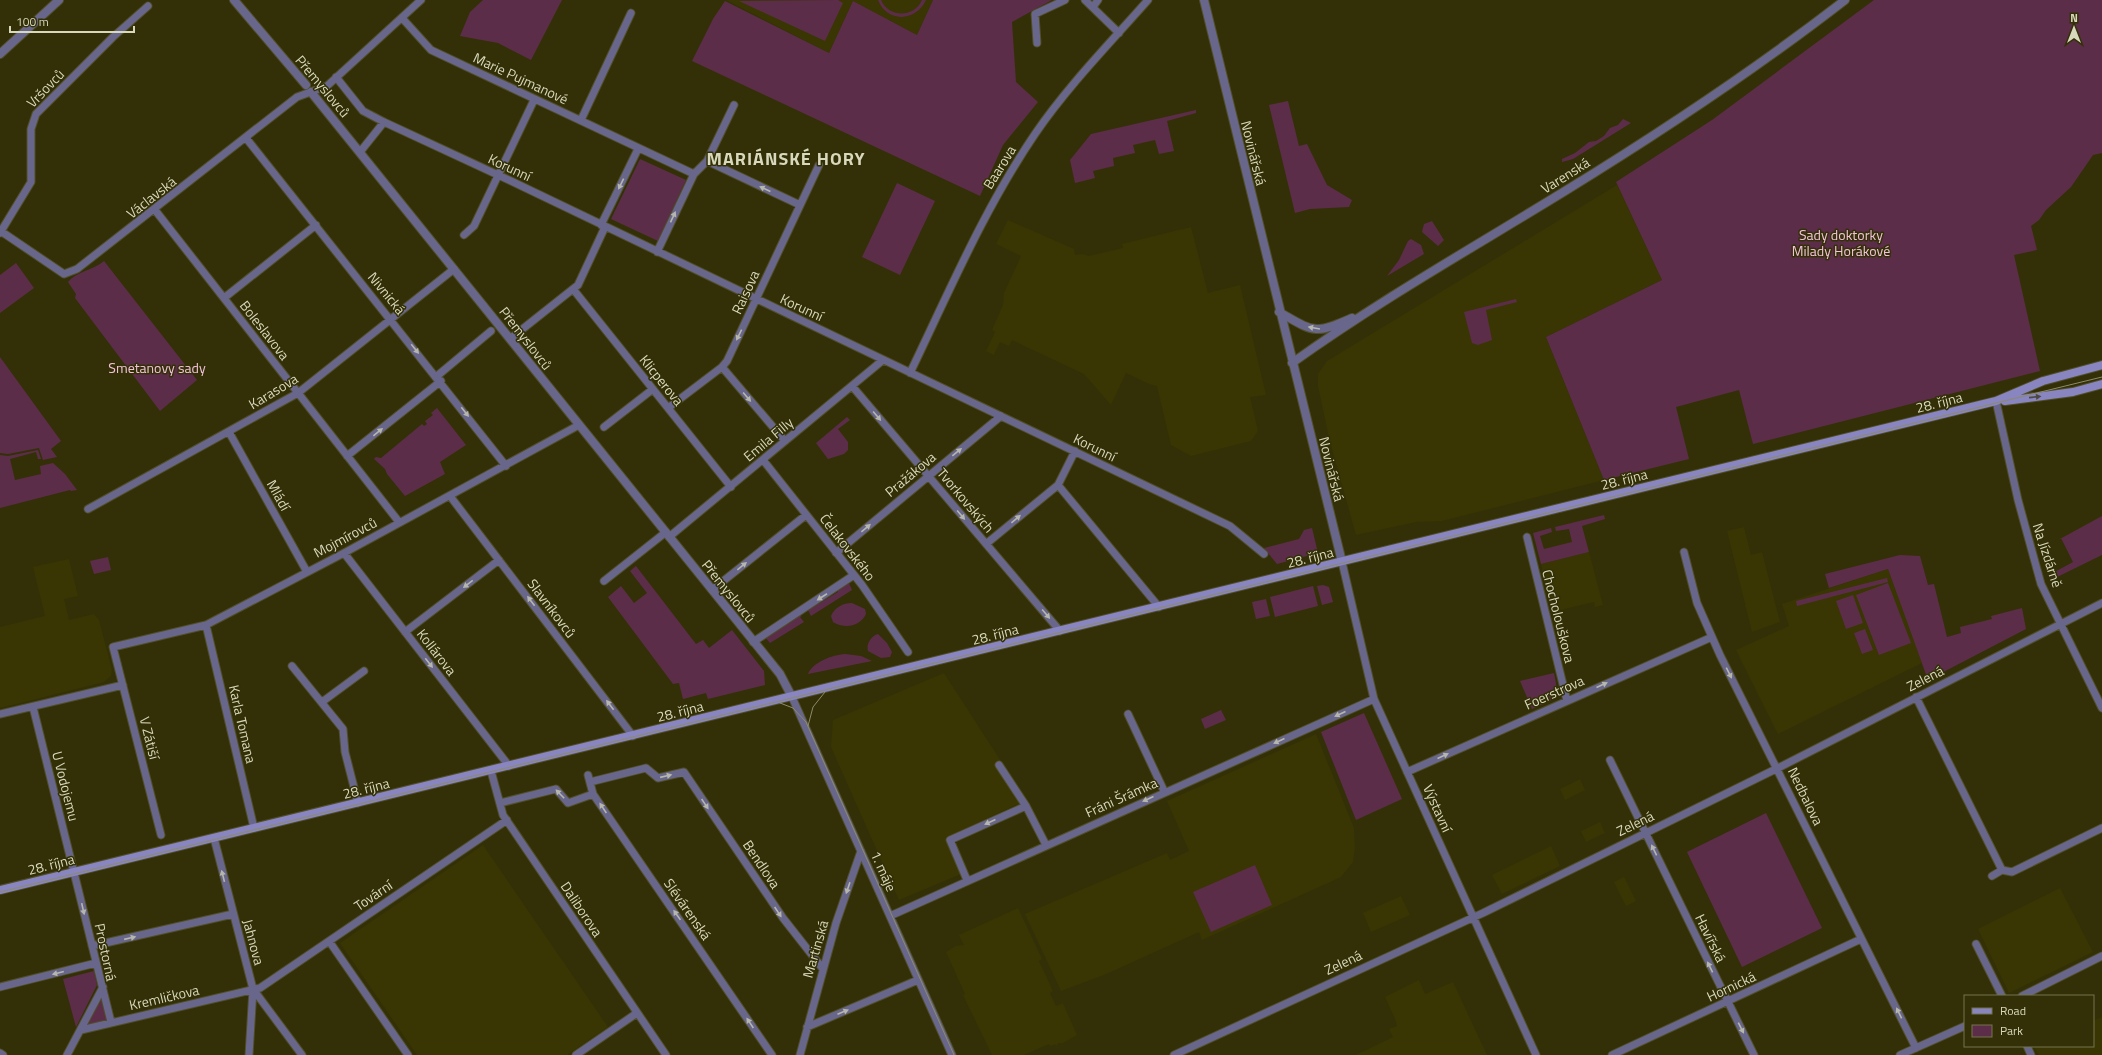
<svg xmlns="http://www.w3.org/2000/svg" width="2102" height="1055" font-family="'Titillium Web',sans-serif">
	<rect width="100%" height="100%" fill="#333007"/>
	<path fill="#393603" d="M726,0H933L917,35L853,1L829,53Z
		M1617,185L1662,280L1546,337L1604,480L1442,521L1416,522L1356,535L1329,438L1318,386V374L1327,361Z
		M1008,220L1074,249L1075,255L1082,254L1089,256L1123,248L1122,244L1191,227L1208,293L1240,285L1266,395L1250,397L1258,431L1251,441L1191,456L1171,445L1157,386L1149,384L1126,373L1111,405L1084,374L1012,340L1009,346L1000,342L994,355L986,351L995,332L992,330L1003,305L1004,293L1021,256L996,244Z
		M1744,527L1751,555L1762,552L1780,622L1752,632L1727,531Z
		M1589,552L1603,605L1595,607L1594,602L1552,612L1541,564Z
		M69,559L78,596L64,599L69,620L94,614L99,620L112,670L111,676L104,682L0,708V627L45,616L33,567Z
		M1888,569L1922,663L1778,734L1736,650L1789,626L1782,604Z
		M944,673L1026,800L945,838L961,874L899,900L831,747L833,720Z
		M1316,734L1354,828L1355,848L1353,862L1341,877L1202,940L1199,932L1104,975L1061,991L1025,914L1167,853L1170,860L1189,851L1167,801Z
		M1580,779L1585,790L1565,800L1560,789Z
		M1600,822L1605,833L1586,842L1581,831Z
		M483,845L608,1027L567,1055H417L340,943Z
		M1551,846L1560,866L1502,894L1492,875Z
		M1624,877L1636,901L1626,906L1614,882Z
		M2060,888L2093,952L2009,993L1978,929Z
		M1401,896L1410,915L1371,932L1363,913Z
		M1018,908L1042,959L1039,961L1053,991L1050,993L1056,1006L1063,1003L1077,1035L1063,1043H1058L1057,1046L1056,1044L1051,1046L1049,1044L1024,1055H992L963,995L965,994L946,952L956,946L964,945L959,935Z
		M1419,980L1425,994L1453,982L1487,1055H1356L1393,1037L1389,1029L1397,1026L1395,1019L1385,997Z
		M2102,1017V1055H2039L2034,1047L2093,1046V1021Z"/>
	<path fill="#5c2d48" d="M483,0H562L531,60L498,43L460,36L470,12Z
		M838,0L843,3L825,41L739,1Z
		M878,0H881C889,18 914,18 922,0H926C916,22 887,23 878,0Z
		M933,0H1052L1012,22L1016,82L1038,102L1003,145L980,196L692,61L713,19L725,1L829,53L853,1L917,35Z
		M1874,0H2102V153L2093,155L2071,187L2046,210L2039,220L2031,226L2037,250L2014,255L2040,371L1753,444L1739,390L1676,407L1689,459L1604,480L1546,337L1662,280L1616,182L1712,120Z
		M1288,101L1299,146L1307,144L1327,185L1352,200L1349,207L1310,209L1295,213L1269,105Z
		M1196,110V113L1167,121L1174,151L1159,154L1155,140L1133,145L1135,153L1113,158L1114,166L1093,171L1095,178L1075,183L1070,160L1091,134Z
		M1623,119L1631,123L1573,159L1562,162V159L1575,153L1589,142L1596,141L1604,136L1610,128L1618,125Z
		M640,159L686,180L658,241L611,219Z
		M897,183L935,201L900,275L862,257Z
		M1432,221L1444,240L1438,246L1422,232L1424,224Z
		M1411,239L1421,245L1424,254L1387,276L1399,260L1408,241Z
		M104,261L197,380L160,411L75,298L76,294L68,282C77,271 94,270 104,261Z
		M16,263L34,288L0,313V275Z
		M1516,299L1517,302L1486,310L1492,340L1478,345L1472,343L1464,312Z
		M0,357L61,441L51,449L57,457L43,460L39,448L8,454L0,453Z
		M437,408L466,445L440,462L445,474L405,496L387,474L385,469L374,459L376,457L381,458L422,424L424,426L427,424L425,421L433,415L431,413Z
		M847,417L850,420L838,429L848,442V450L844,454L828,459L816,443Z
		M38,450L41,459H38L36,452L10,459L15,480L41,474L40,466L53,463L65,474L77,490L71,491L70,490L0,508V455L8,456Z
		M1604,515L1605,519L1582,526L1589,552L1541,564L1533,533L1551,528L1552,532L1540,536L1544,549L1572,542L1569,529L1556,531L1555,527Z
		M2102,516V555L2051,580L2049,575L2073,562L2061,538L2058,540Z
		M1312,528L1318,553L1277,564L1264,548L1299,539L1304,530Z
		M1900,555L1920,556L1928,585L1934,584L1947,637L1961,633L1960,627L1992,619L1991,616L2022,608L2026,629L1928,680L1888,569L1829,588L1825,574Z
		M108,557L111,570L94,574L90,561Z
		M636,566L696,644L703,640L709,648L732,630L764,671L765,685L708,699L706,693L683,699L679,683L673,684L608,597L621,586L634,603L647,593L630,571Z
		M1887,578L1888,582L1797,606L1796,601Z
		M849,583L852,590L811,616L808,610L838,592V590Z
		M1888,583L1911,643L1879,655L1856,595Z
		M1323,585L1329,587L1333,602L1322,605L1317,586Z
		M1313,586L1318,606L1275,617L1270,597Z
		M1853,595L1863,623L1846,629L1836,601Z
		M1266,599L1270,616L1256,619L1252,602Z
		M852,603L865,609L866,614C860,627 844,629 833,622L831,616C835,607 843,603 852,603Z
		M799,615L802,616L800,617L804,622L770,643L765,637Z
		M1865,629L1873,650L1862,654L1854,633Z
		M878,634L887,643L892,652L890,657L881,658L868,651C866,644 871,636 878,634Z
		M845,654L861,656L872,661L808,674C813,662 832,655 845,654Z
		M1554,673C1560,701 1557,698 1532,709L1520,681Z
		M1221,710L1226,720L1205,729L1201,719Z
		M1364,713L1402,799L1356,820L1321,732Z
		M1766,813L1822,928L1742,967L1687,852Z
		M1255,865L1272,905L1211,932L1193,892Z
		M94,971L97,985L76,1027L63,979Z
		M101,997L107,1020L86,1026Z"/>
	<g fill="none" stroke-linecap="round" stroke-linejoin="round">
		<defs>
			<path id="minor" d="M1085,0L1119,33
				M1093,7L1098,0
				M402,18L431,50L694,174
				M1037,43L1035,14L1065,0
				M336,77L363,111L384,122L511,181L1230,526L1264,554
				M581,120L631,13
				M246,138L506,466
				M360,152L384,122
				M707,161L800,205
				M155,210L399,522
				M601,225L638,149
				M2,232L64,274L77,269L297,97L327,86L421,0
				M0,233L31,182V129L36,114L113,37L148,6
				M464,235L474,226L534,100
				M657,252L694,174L707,161L734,105
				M573,289L731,487
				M224,298L316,225
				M510,339L578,285L605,227
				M722,367L785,441
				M910,373C949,292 984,209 1035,134C1067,87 1110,43 1148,0
				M437,376L491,331
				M852,386L1060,631
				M1996,401L2018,500L2041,584L2102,708
				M668,408L722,367L727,361L819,165
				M604,427L653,389
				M229,432L307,572
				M347,456L441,381
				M763,460L862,585L908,652
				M1058,485L1159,607
				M450,496L633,736
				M88,509L298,393L454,269
				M669,537L883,360
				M1527,537L1567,701
				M986,544L1058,485L1075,451
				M1684,552L1697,603L1720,655L1916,1048
				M344,553L509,766
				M836,553L1001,416
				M1342,562L1374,699L1536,1055
				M604,581L666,532
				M712,590L806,515
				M206,625L254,828
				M405,632L499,560
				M753,642L854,575
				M292,666L343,729L345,752L358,803
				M792,697L952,1055
				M1916,697L2002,870
				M322,702L364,671
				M33,707L111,1022
				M0,714L123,685
				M1128,714L1164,791
				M1610,760L1754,1055
				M999,765L1026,806L1046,845
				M491,771L503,815L666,1055
				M1407,772L1712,637
				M588,775L593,794L772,1055
				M590,782L646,768L658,778L684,772L783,918L823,969
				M500,803L556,789L568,803L593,794
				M161,835L113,647L206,625L344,553L579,425
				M214,838L253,989L249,1055
				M1992,876L2002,870L2012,872L2102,828
				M967,880L950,840L1026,806
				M890,916L1374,699
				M329,941L408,1055
				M1976,944L2002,996
				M92,946L233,914
				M0,987L96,963
				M253,989L302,1055
				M2022,996L2102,956
				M807,1027L918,980
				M81,1030L260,988L507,820
				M2027,1046L2031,1055
				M0,1053L3,1055
				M67,1055L103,987
				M576,1055L637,1013
				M800,1055L836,923L861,851
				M1174,1055L1483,913L1778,768L2102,603
				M1612,1055L1861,939
				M1900,1055L1965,1026"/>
			<path id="tertiary" d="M234,0L306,85
				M1204,0L1342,562
				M0,54L59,0
				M311,92L780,674L792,697
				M1279,312C1314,332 1314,335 1352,318
				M1292,363C1380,300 1474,247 1565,191C1661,132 1756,69 1845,0"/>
			<path id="secondary" d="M2005,401L2073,392L2102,384
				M0,890L1996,401L2043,381L2102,365"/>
		</defs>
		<use href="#minor" stroke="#514e28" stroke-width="9"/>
		<use href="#tertiary" stroke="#514e28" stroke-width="10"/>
		<use href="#secondary" stroke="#514e28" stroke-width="10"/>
		<use href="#minor" stroke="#68678b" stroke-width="7"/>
		<use href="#tertiary" stroke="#68678b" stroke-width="8"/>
		<use href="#secondary" stroke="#8885c0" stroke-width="8"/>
		<path stroke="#8c8b69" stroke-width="1" d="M780,703L793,708L806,722L954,1055
			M808,726L813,707L825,692
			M0,892L2102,377"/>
	</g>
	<defs><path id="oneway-solid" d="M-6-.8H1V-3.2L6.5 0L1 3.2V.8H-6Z"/></defs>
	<g fill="#b6b6ad">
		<use href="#oneway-solid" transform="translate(621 184) rotate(116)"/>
		<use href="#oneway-solid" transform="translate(765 189) rotate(-155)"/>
		<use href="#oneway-solid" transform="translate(673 217) rotate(-65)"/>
		<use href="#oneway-solid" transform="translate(1314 328) rotate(-170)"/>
		<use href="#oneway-solid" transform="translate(739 335) rotate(116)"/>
		<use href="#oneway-solid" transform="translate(415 349) rotate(51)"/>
		<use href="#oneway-solid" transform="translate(747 397) rotate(50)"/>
		<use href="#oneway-solid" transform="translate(465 412) rotate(52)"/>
		<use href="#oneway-solid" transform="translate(877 416) rotate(50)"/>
		<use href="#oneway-solid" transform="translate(378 432) rotate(-39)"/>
		<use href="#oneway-solid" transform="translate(957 452) rotate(-39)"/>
		<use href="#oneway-solid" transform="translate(961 515) rotate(50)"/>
		<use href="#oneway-solid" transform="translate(1016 519) rotate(-40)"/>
		<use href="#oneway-solid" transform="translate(866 528) rotate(-40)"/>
		<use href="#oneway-solid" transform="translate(742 566) rotate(-39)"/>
		<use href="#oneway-solid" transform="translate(468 584) rotate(142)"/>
		<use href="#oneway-solid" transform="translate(822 597) rotate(147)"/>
		<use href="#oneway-solid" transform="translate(531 601) rotate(-127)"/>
		<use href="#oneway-solid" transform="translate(1046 614) rotate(50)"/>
		<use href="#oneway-solid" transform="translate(429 663) rotate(52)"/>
		<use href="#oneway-solid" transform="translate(1729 673) rotate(63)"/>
		<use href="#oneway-solid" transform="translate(1602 685) rotate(-24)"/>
		<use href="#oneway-solid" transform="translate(610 705) rotate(-127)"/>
		<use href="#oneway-solid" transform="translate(1340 714) rotate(156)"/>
		<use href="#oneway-solid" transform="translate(1279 741) rotate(156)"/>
		<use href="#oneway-solid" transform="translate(1443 756) rotate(-24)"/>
		<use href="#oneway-solid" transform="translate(666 776) rotate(-13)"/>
		<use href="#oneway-solid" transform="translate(560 794) rotate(-134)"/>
		<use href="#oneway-solid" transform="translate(1148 799) rotate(156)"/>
		<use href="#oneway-solid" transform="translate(705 804) rotate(56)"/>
		<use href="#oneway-solid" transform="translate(603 808) rotate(-124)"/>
		<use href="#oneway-solid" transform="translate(990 822) rotate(155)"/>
		<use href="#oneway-solid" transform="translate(1654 850) rotate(-116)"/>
		<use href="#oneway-solid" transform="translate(223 876) rotate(-104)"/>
		<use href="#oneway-solid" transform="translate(848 888) rotate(109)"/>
		<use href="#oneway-solid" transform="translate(83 909) rotate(77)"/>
		<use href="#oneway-solid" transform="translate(778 912) rotate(56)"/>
		<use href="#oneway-solid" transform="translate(677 915) rotate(-125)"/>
		<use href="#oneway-solid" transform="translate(130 938) rotate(-13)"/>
		<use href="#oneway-solid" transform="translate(1710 967) rotate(-116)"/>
		<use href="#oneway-solid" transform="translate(58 973) rotate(166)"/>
		<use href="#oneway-solid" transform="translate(843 1012) rotate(-23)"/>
		<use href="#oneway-solid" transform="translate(1899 1013) rotate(-116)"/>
		<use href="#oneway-solid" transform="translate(750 1023) rotate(-124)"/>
		<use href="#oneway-solid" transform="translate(1741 1028) rotate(63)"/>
	</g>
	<use fill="#4c4a3e" href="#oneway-solid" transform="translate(2035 397) rotate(-6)"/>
	<g text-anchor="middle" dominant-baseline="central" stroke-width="3" stroke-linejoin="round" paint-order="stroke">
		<g font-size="14" fill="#d8d8bc" stroke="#333007">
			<text transform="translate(521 78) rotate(25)">Marie Pujmanové</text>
			<text transform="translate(323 86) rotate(50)">Přemyslovců</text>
			<text transform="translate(45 88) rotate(-46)">Vršovců</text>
			<text transform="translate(1254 153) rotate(76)">Novinářská</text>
			<text transform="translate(510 167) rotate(25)">Korunní</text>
			<text transform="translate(999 167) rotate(-58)">Baarova</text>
			<text transform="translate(1565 175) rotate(-32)">Varenská</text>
			<text transform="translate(151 197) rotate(-38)">Václavská</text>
			<text transform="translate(745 292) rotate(-65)">Raisova</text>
			<text transform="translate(387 293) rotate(51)">Nivnická</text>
			<text transform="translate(802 307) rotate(25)">Korunní</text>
			<text transform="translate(265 330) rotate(52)">Boleslavova</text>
			<text transform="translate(526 338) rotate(52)">Přemyslovců</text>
			<text transform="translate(662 380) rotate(51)">Klicperova</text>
			<text transform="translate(273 391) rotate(-31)">Karasova</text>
			<text transform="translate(1939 402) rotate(-14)">28. října</text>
			<text transform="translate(768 439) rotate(-40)">Emila Filly</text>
			<text transform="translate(1095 447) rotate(26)">Korunní</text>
			<text transform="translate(1332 469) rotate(76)">Novinářská</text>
			<text transform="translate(910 474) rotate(-40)">Pražákova</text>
			<text transform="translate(1624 479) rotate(-14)">28. října</text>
			<text transform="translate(279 495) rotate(61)">Mládí</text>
			<text transform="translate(966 500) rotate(50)">Tvorkovských</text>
			<text transform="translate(345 537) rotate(-28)">Mojmírovců</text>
			<text transform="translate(848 547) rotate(52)">Čelakovského</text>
			<text transform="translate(2048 555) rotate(72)">Na Jízdárně</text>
			<text transform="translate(1310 557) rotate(-14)">28. října</text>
			<text transform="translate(729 591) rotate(51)">Přemyslovců</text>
			<text transform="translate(552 608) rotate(53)">Slavníkovců</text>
			<text transform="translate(1559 616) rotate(76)">Chocholouškova</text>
			<text transform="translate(995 634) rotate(-14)">28. října</text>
			<text transform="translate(437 652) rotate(52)">Kollárova</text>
			<text transform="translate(1925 678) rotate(-27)">Zelená</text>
			<text transform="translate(1554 692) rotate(-24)">Foerstrova</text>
			<text transform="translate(680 711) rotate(-14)">28. října</text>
			<text transform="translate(243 724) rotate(77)">Karla Tomana</text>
			<text transform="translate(150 738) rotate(76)">V Zátiší</text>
			<text transform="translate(66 786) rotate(76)">U Vodojemu</text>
			<text transform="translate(366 788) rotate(-14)">28. října</text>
			<text transform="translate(1806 796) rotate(64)">Nedbalova</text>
			<text transform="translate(1121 797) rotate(-24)">Fráni Šrámka</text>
			<text transform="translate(1438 808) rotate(66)">Výstavní</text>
			<text transform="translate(1635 823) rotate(-26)">Zelená</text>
			<text transform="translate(51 864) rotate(-14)">28. října</text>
			<text transform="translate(762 864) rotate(56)">Bendlova</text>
			<text transform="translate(884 871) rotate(66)">1. máje</text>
			<text transform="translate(373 895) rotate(-34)">Tovární</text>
			<text transform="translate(582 909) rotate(56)">Daliborova</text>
			<text transform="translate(688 909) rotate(55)">Slévárenská</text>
			<text transform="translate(1711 938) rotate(64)">Havířská</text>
			<text transform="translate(254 942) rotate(75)">Jahnova</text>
			<text transform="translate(815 949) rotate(-74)">Martinská</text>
			<text transform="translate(106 952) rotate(78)">Prostorná</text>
			<text transform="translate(1343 962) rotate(-25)">Zelená</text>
			<text transform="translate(1731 986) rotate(-25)">Hornická</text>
			<text transform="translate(164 997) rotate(-13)">Kremličkova</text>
		</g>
		<g font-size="14" fill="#f3c3dc" stroke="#333007">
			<text x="1841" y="234">Sady doktorky<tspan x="1841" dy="16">Milady Horákové</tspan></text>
			<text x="157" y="367">Smetanovy sady</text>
		</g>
		<g font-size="18" font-weight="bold" letter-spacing="1" fill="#d8d8bc" stroke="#333007">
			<text x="786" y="158">MARIÁNSKÉ HORY</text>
		</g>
	</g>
	<rect x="1964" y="995" width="130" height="52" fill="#333007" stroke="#75734f"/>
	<rect x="1972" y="1008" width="20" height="6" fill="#8885c0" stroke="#75734f"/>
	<text x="2000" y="1015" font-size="12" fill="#d8d8bc">Road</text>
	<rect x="1972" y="1025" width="20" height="12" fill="#5c2d48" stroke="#75734f"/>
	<text x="2000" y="1035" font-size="12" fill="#d8d8bc">Park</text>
	<g transform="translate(2074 28)" stroke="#333007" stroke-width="3" paint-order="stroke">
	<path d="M0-3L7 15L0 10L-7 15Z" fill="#d8d8bc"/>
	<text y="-6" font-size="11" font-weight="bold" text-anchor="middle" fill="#d8d8bc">N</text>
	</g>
	<path d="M10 26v6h124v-6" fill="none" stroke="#d8d8bc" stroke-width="2"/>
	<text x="16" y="26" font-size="12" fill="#d8d8bc" stroke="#333007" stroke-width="3" paint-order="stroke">100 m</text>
</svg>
